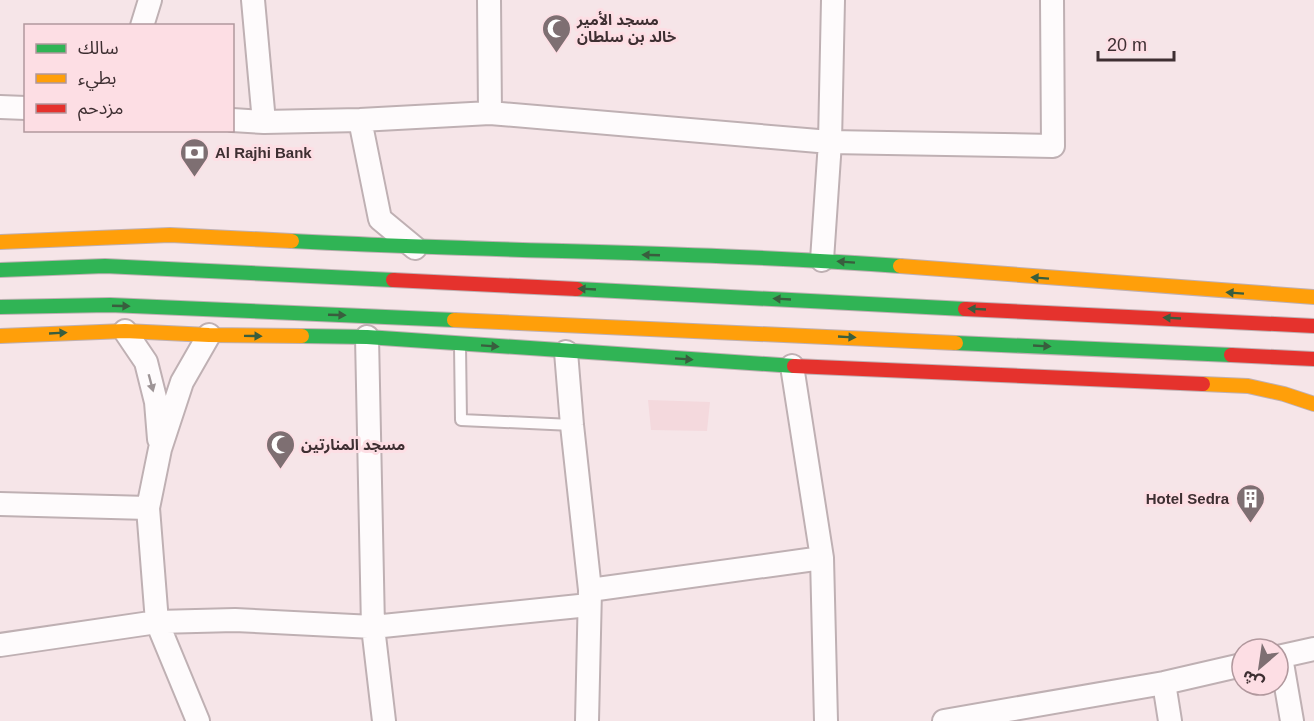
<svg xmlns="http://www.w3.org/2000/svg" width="1314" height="721" font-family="Arial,'Noto Sans Arabic',sans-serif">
	<rect width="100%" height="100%" fill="#f6e5e8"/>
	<path fill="#f4d9dd" d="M648,400L710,402L707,431L651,430Z"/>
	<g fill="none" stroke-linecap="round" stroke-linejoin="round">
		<defs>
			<path id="lane" d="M460,346L461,420L572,425"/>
			<path id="street" d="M253,0L264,122
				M489,0L490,113
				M142,26L150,0
				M0,107L26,108
				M232,120L264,122L360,120L490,113L830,142L1053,146L1052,0
				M360,120L380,219L415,248
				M822,260L830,142L833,0
				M125,331L146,362L156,402L159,439
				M367,337L373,627L589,605
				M566,352L572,425L590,590L587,721
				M792,366L822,558L826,721
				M0,504L148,508
				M590,590L822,558
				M0,645L157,622L235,620L373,627L384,721
				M1278,657L1314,649
				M1281,657L1292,721
				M1164,683L1170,721
				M198,721L157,622L148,508L160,449L182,382L209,335
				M944,721L1164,683L1242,665"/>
			<path id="fast" d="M292,241C494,252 698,251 900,266
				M0,270L105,266L393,280
				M577,289L965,309
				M0,307L110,305L454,320
				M302,336L367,337L794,366
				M956,343L1231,355"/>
			<path id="slow" d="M0,242L170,235L292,241
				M900,266L1314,297
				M454,320L956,343
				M0,336L125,331L209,335L302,336
				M1203,384L1248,386L1284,394L1314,404"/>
			<path id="jam" d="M393,280L577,289
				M965,309L1314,326
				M1231,355L1314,359
				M794,366L1203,384"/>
		</defs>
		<use href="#lane" stroke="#bfb0b3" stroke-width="14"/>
		<use href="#street" stroke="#bfb0b3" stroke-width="26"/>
		<use href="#fast" stroke="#bfb0b3" stroke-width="16"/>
		<use href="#slow" stroke="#bfb0b3" stroke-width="16"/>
		<use href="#jam" stroke="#bfb0b3" stroke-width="16"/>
		<use href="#lane" stroke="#fefbfc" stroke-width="10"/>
		<use href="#street" stroke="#fefbfc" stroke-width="22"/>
		<use href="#fast" stroke="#30b455" stroke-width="14"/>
		<use href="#slow" stroke="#ff9f0a" stroke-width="14"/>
		<use href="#jam" stroke="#e5322d" stroke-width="14"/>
	</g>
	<defs><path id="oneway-solid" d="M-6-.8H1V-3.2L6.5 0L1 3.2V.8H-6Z" transform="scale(1.5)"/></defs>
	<g fill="#395e3e">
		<use href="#oneway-solid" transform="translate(651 255) rotate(-178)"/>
		<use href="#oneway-solid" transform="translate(846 262) rotate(-176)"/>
		<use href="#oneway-solid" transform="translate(1040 278) rotate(-176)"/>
		<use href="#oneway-solid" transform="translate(587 289) rotate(-177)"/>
		<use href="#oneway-solid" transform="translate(1235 293) rotate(-176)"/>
		<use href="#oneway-solid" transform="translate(782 299) rotate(-177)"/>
		<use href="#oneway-solid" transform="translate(121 306) rotate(2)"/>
		<use href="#oneway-solid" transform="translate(977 309) rotate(-177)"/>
		<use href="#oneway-solid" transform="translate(337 315) rotate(2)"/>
		<use href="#oneway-solid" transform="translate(1172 318) rotate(-177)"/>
		<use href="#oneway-solid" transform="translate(58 333) rotate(-3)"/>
		<use href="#oneway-solid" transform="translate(253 336) rotate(1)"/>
		<use href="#oneway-solid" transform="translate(847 337) rotate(3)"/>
		<use href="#oneway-solid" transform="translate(490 346) rotate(4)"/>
		<use href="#oneway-solid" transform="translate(1042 346) rotate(3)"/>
		<use href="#oneway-solid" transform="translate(684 359) rotate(4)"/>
	</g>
	<use fill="#9e9597" href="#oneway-solid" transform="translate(151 383) rotate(75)"/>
	<defs>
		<symbol id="mosque-pin" viewBox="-11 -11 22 30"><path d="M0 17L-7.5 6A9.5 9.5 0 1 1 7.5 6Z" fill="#7e6f72" stroke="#fddee4"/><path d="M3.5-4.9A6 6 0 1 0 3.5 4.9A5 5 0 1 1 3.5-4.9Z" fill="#fff"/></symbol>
		<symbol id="bank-pin" viewBox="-11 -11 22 30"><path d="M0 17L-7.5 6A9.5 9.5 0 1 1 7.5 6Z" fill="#7e6f72" stroke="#fddee4"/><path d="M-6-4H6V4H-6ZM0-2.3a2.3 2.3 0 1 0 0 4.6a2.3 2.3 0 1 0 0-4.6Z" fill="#fff"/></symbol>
		<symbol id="building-pin" viewBox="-11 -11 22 30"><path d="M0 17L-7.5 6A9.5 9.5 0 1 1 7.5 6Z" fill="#7e6f72" stroke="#fddee4"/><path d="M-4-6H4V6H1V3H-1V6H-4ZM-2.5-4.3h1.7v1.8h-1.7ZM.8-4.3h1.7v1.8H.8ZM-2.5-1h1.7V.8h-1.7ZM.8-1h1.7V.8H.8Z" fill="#fff"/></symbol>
	</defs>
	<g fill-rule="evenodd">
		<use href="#mosque-pin" x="540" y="12" width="33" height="45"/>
		<use href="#bank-pin" x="178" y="136" width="33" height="45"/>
		<use href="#mosque-pin" x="264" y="428" width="33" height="45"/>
		<use href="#building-pin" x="1234" y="482" width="33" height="45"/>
	</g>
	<g text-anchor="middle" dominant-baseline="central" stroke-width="6" stroke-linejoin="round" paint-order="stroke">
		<g font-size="15" font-weight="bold" fill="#3e2f32" stroke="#fddee4" text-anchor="start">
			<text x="577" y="19">مسجد الأمير<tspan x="577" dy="17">خالد بن سلطان</tspan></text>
			<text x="215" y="152">Al Rajhi Bank</text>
			<text x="301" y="444">مسجد المنارتين</text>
			<text x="1229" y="498" text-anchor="end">Hotel Sedra</text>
		</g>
	</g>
	<rect x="24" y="24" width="210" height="108" fill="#fddee4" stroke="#b1989d" stroke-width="1.5"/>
	<rect x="36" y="44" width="30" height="9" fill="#30b455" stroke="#b1989d" stroke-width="1.5"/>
	<text x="78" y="54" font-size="18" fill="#3e2f32">سالك</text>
	<rect x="36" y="74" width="30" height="9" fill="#ff9f0a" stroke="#b1989d" stroke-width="1.5"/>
	<text x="78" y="84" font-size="18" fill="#3e2f32">بطيء</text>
	<rect x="36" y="104" width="30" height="9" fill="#e5322d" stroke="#b1989d" stroke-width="1.5"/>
	<text x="78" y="114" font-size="18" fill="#3e2f32">مزدحم</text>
	<g transform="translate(1260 667) rotate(209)"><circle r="28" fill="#fddee4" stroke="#b1989d" stroke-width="1.5"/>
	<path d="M0-4.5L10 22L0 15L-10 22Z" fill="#7e6f72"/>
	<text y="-9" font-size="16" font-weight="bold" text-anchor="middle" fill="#3e2f32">ش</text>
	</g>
	<path d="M1098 51v9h76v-9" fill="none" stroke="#3e2f32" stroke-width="3"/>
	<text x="1107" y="51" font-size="18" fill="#3e2f32" stroke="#fddee4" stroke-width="4.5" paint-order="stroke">20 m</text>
</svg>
